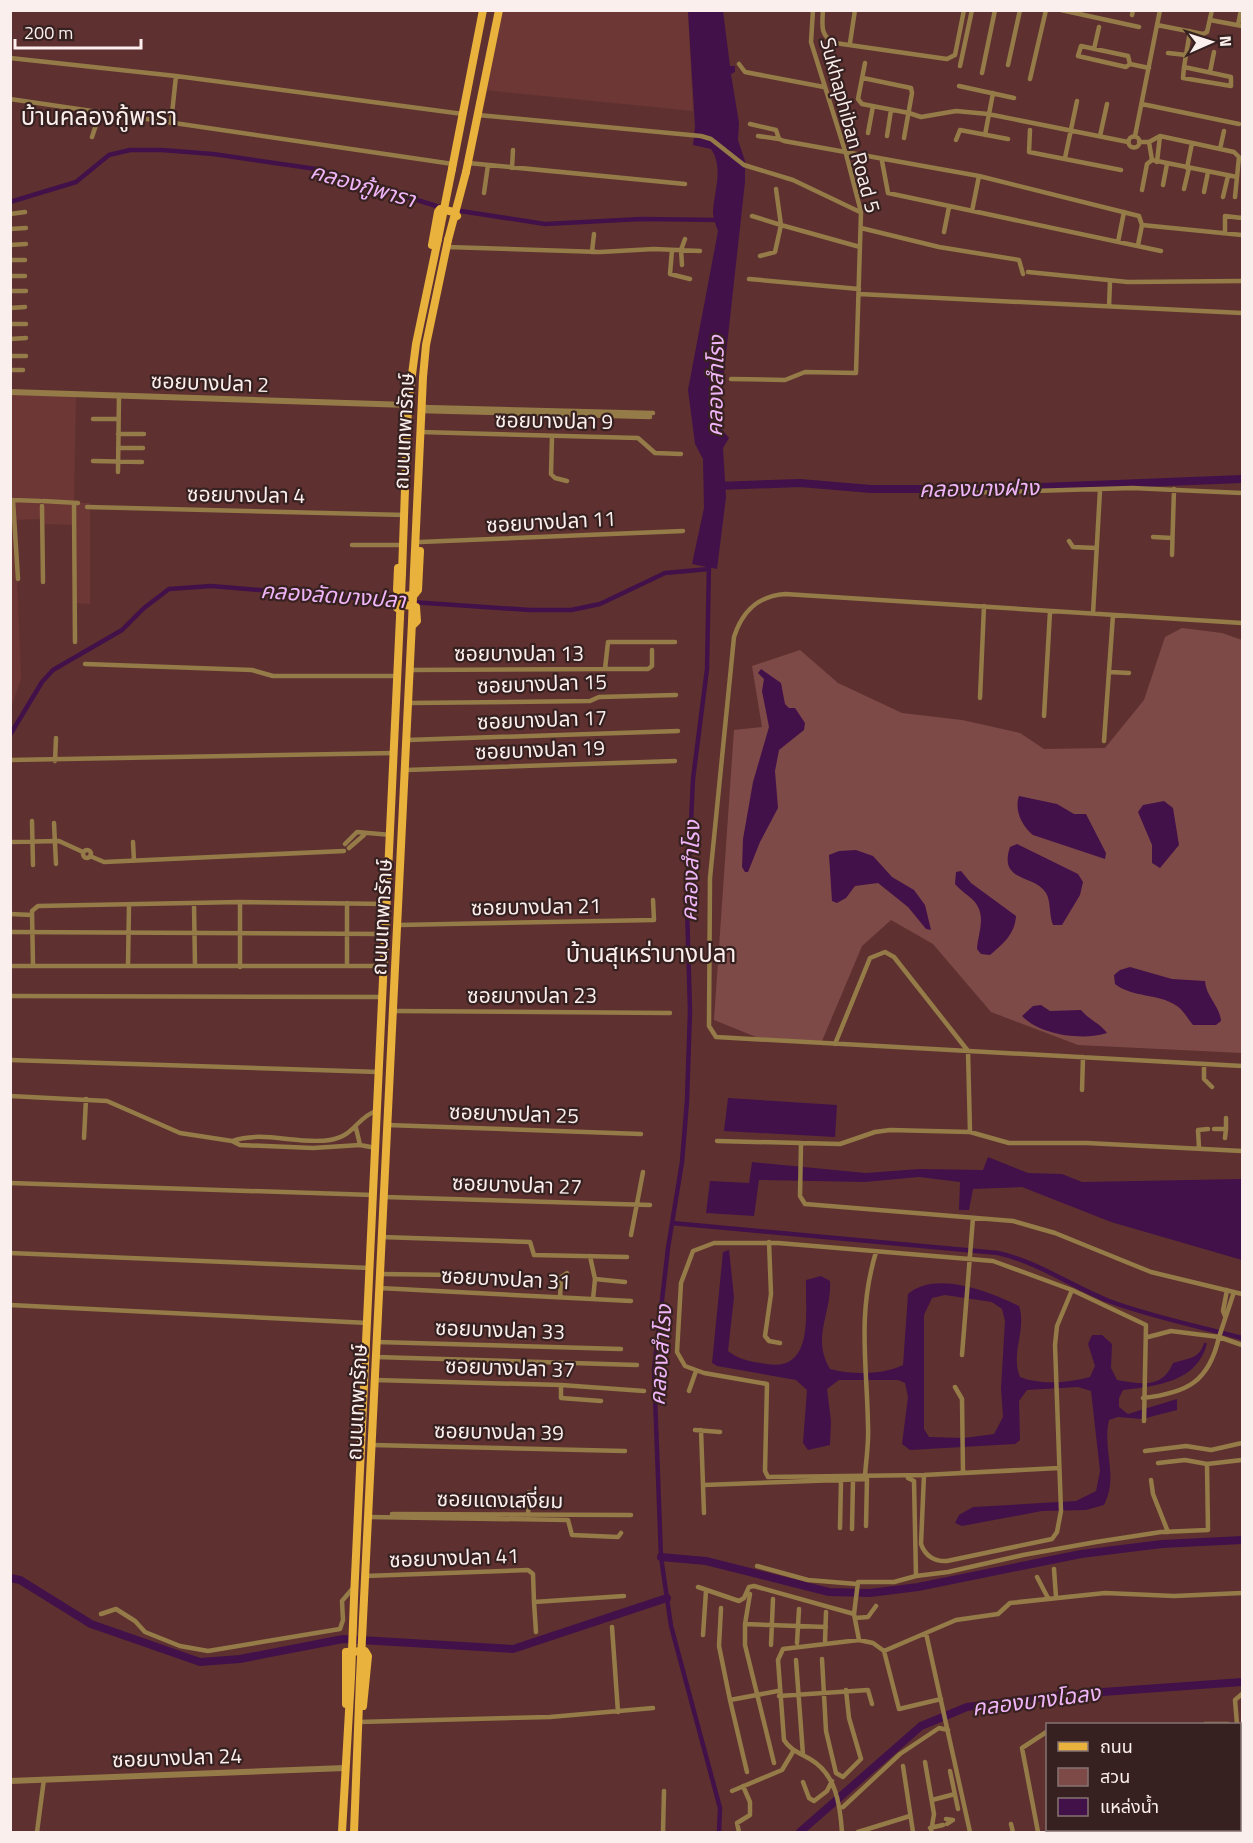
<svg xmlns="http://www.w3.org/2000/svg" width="1253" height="1843" font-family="'Titillium Web','Noto Sans Thai',sans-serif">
	<rect width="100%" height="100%" fill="#5e3130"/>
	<path fill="#6c3735" d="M498,11H688L693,111L483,90Z
		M11,392L76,394L74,503H90V604L75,603L74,525L44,524L43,519L15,520L21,679L11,707Z"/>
	<path fill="#7e4a48" d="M1182,628L1222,633L1242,640V1053L1078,1045L991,1012L933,944L891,920L862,946L822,1041L761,1039L714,1020L734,730L762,727L752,666L800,650L838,683L902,713L962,720L1020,733L1044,749L1105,748L1144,700L1165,637Z"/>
	<path fill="#421149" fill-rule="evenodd" d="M688,11H723L730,66H735V72L731,74L739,123L738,140L745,161V182L721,400L716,402L712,418L729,438L723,448L726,497L717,569L692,564L704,508L703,459L695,444L688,390L718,231C716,225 713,218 713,212C714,191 724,168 711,149L693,145L695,127Z
		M761,669L781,683L785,704L789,708H795L805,723L804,730L779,750L775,771L778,808L760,842L748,872H745L742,867L743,839L753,782L769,727L762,691L764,679L758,673Z
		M1019,796L1057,804L1074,814H1086L1106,853L1105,859L1033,835C1022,826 1014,810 1019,796Z
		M1164,801L1173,808L1179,845L1160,868L1152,863V845L1138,812L1143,805Z
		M1017,844L1078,874L1083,882L1080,895L1062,925H1053C1049,916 1051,901 1046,893C1035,874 998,883 1010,847Z
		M856,850L873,856L892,877L914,890L925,905L931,930L926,929L908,907L878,883L855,886L846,898L837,903L832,901L829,855L839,851Z
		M961,871L971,883L1016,916C1015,934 1003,944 990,955L981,954L977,949C978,932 987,916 974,901C968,895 961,891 955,884L956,872Z
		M1130,967L1172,979L1205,981C1206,997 1220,1006 1221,1021L1216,1025H1193C1188,1019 1183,1010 1177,1006C1158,993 1133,998 1115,984L1114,975L1120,970Z
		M1041,1005L1050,1011L1081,1010C1089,1020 1100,1023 1107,1033C1083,1041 1040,1035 1022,1016L1033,1006Z
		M728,1098L837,1105L835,1137L724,1131Z
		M988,1157L1028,1173L1062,1174L1082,1182L1242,1179V1260L1111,1222L1022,1187L973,1189L969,1210H959L960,1182L919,1177L865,1182L759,1180L754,1216L706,1213L710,1181L749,1183L752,1162L866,1173L919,1169L983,1170Z
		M729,1250L734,1297L728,1351C739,1360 753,1362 767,1364C815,1372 805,1311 806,1280L821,1276L830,1281C832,1313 811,1337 830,1369C852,1375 882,1375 903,1365L908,1294C936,1270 990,1292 1019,1306C1027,1330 1010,1353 1020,1377C1040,1385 1068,1383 1090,1377L1095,1366L1088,1344L1092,1335H1102L1112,1344L1111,1368L1117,1380C1142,1384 1162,1389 1173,1363C1187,1358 1199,1360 1204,1343H1207C1198,1382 1156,1386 1123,1390L1119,1398V1407L1128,1414L1177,1399V1410L1142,1419L1118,1417L1109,1420C1102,1450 1119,1476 1104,1505L1086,1510L1042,1511L962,1526L955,1523L959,1515L973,1507L1076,1501L1096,1491L1100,1471L1091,1391L1078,1387L1027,1390L1019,1401L1020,1440L1015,1444L910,1450L902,1444L908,1397L905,1383L898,1380H839L827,1389L831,1421L830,1445L808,1450L803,1443L807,1390L796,1380L717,1366L712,1363L723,1252ZM945,1295L992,1302L1002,1309L1005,1321L1001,1388L1003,1417L994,1434L964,1438L929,1437L924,1429V1315L932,1298Z"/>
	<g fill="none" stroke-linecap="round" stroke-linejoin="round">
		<path stroke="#421149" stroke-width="4.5" d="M10,202L76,182L109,155L130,150H162L213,154L316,169L443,208
			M454,210L545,224L641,219L721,220
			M709,563L707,669L693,779L687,907L690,1011L687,1101L682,1162L668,1248L654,1370L661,1557L671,1626L720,1808L719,1832
			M411,602L530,610H571L600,604L665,573L709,569
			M10,735L42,682L53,670L122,630L144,608L169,589L211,586L402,602
			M672,1223L998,1253C1038,1262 1071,1286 1109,1301C1152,1317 1198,1326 1242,1338"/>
		<path stroke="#421149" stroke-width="8" d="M717,486L800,483L871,489H990L1242,479
			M661,1557L706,1561L829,1592L870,1593L918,1587L1081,1554L1162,1544L1242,1540
			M10,1578L20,1580L91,1624L200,1662L240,1659L343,1639L513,1649L667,1598
			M800,1832L921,1726L967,1707L1061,1695L1242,1682"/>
		<path stroke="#957b48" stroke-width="4.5" d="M823,10C822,26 820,36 835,43L947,59L955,55L964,10
			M1061,10L1139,27
			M1132,15L1133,10
			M1210,20L1242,26
			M1157,25L1203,34L1207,32L1212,10
			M1238,25L1241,10
			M850,43L855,10
			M1081,46L1128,56L1130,64L1126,67L1078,56Z
			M1094,49L1099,27
			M1168,53L1186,55
			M10,58L176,76L463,114
			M865,63L858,99L862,104L909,113L921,117L956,111L988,114L1128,142
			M739,64L745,72L824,87
			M1130,64L1149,68
			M1008,65L1020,10
			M960,66L972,10
			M1184,67L1183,78L1231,86V77L1184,67L1190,31
			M1210,72L1214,52
			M982,73L995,10
			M863,78L911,88L912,93L904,138
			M1030,79L1046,10
			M959,86L1014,98
			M10,99L453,164
			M1142,104L1239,124
			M478,115L701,136L711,139L744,165L793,180L860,212
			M171,123L176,76
			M750,124L776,130L779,139L784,141L979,176L1139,216L1142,225L1138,245
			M1030,130L1029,152L1121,170
			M868,133L873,106
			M985,135L993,93
			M758,136L779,139
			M887,136L891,110
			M1100,136L1107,104
			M1135,136L1160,10
			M1128.5 142a5.5 5.5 0 1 1 11 0a5.5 5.5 0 1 1-11 0Z
			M92,137L100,113
			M956,140L960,130L1008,139
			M1139,142H1149L1160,136L1234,152L1239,157L1237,177L1152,160L1149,142
			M1220,149L1224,131
			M1065,158L1077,101
			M882,161L888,193L1161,251
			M1157,162L1160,136
			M468,163L685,184
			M512,168L513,150
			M1187,168L1192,143
			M1163,185L1167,164
			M776,189L781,225L860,247
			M1184,189L1189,168
			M1142,190L1147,164L1152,160
			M1204,192L1208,172
			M484,193L488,165
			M1223,197L1228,176
			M1235,197L1237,177
			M972,211L979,176
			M10,214L25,212
			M752,216L781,225L775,252L760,256
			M1142,225L1242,235
			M861,228L939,247L1019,260L1023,274
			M10,229L26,228
			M944,232L949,207
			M1225,233V216L1242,218
			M1118,242L1124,212
			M10,245L26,244
			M447,247L600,252L654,249L700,251
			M672,250L670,274L690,279
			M592,252L594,234
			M10,260H25
			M682,265L681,250L685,239
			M1028,272L1128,282L1242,281
			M10,276H25
			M749,279L859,289
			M10,291H26
			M859,294L1242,313
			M1109,307L1110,281
			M10,308L25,307
			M10,324H26
			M10,339L26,338
			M10,356H26
			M10,370H23
			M731,379L785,380L805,372L856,373L861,212L846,154L811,42L813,10
			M421,407L653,413
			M420,411L650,417
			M93,419H118
			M420,432L638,438L655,453L681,454
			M118,434H144
			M552,436L551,474L555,478L567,481
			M118,448H143
			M93,461L142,462
			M118,472L119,395
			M929,494L1132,488L1242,493
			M13,500L18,579
			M13,500L40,501
			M43,501L78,503
			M74,503L75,642
			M42,506L43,582
			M87,507L405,515
			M1153,537L1172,538
			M1069,541L1073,547L1096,548
			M420,542L683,531
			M352,545H400
			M1172,555L1174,489
			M1093,614L1100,490
			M1242,623L785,594C757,596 742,612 734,637L710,878L709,1026L716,1037L1242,1066
			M85,664L252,670L273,676H399
			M605,669H648L652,666V650
			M410,670L605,669L608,642H675
			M1110,672L1129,673
			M980,698L984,606
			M409,703L590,701L599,697L676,695
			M1044,716L1050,612
			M407,740L678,731
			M1104,741L1113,615
			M10,760L395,753
			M55,761L56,738
			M406,770L675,761
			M32,821L33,865
			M54,823L56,864
			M10,842L59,841L83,852
			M133,842L134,861
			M345,844L357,832L391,835
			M349,848L364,835
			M83 854a4 4 0 1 1 8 0a4 4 0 1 1-8 0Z
			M90,856L104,862L344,851
			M194,903L195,966
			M10,914L32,915
			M399,925L654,920L653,900
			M10,932L386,934
			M10,966H33L32,911L38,906L240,902L388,904
			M33,966H384
			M128,966L129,905
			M347,966V903
			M240,967V902
			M12,996L383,997
			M394,1011L670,1013
			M835,1044L870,958L885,952L894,957L968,1051L970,1132
			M10,1060L379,1072
			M1204,1065V1079L1212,1087
			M1082,1090L1083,1057
			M10,1096L107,1101L180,1133L232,1141L240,1145L313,1148L360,1145L376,1148
			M387,1125L641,1134
			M356,1128L360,1145
			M1214,1129H1226L1225,1138
			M1226,1129V1118
			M84,1138L86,1099
			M232,1141C263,1130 298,1145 330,1140C355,1136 356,1118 376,1111
			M717,1141L840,1144L875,1132L890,1130L970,1132L1009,1143H1087L1242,1151
			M801,1143L800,1196L805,1204L1013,1221L1055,1233L1151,1272L1242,1294
			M1199,1148L1198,1130L1208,1129
			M10,1183L373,1195
			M384,1197L650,1205
			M631,1235L643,1172
			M381,1237L530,1242L534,1255L627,1257
			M769,1242L771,1294L765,1336L769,1341L780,1343
			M10,1253L370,1268
			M590,1256L595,1279L593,1299
			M380,1274L455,1275
			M595,1279L625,1282
			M379,1288L631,1301
			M560,1298L561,1277L567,1273
			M10,1305L368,1323
			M1225,1316L1223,1311L1227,1290
			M1148,1337L1171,1331L1219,1337L1234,1292
			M377,1342L621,1349
			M962,1355L973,1218
			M376,1357L637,1365
			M375,1380L561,1385L644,1391
			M561,1385V1398L601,1401
			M955,1387L962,1399L963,1472
			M689,1391L696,1371
			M1143,1398C1187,1393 1209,1382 1219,1337L1242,1345
			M695,1430L720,1432
			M701,1430L704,1513
			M372,1445L625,1451
			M1145,1451L1186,1446L1211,1450L1242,1443
			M1158,1463L1185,1460L1207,1464L1242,1460
			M1059,1468L924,1475L768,1477L765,1471L767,1384L704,1373L685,1366L677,1352L681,1283L693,1251L714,1243H778L993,1261L1072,1290
			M924,1475L921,1544C925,1556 935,1562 947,1561L1052,1539L1057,1532L1061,1511L1055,1345L1057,1326L1072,1290L1146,1325L1144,1421
			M865,1476C866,1460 869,1443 868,1426C867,1363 857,1315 876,1252
			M908,1478L914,1481L916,1576
			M1151,1480L1153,1494L1168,1532
			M704,1485L867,1479
			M392,1514L631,1515
			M528,1516L529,1492
			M368,1517L568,1520L572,1535L618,1537L621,1533
			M866,1526L867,1479
			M840,1528L841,1481
			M852,1529L853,1480
			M757,1566L808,1580L857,1584
			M1054,1569L1056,1597
			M365,1576L528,1570L533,1574L534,1602L624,1596
			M1037,1577L1048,1598
			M698,1587L739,1601L744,1598L749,1587L754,1586L854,1614
			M534,1602L536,1632
			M721,1608L719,1646L730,1700L778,1691
			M101,1614L116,1609L135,1621L145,1632L180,1646L208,1651L340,1629L343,1620L342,1601L353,1588
			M855,1618L868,1617L876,1606
			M745,1624L750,1594
			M612,1627L618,1712
			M926,1633L970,1832
			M703,1635L706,1591
			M859,1640L854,1614L858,1582H894L916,1576L948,1572L1023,1555L1096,1542L1161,1532L1208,1530L1207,1464
			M825,1642L826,1612
			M797,1643L799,1609
			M771,1645L773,1599
			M884,1651L956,1620L998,1614L1010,1603L1105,1593L1174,1596L1242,1593
			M822,1659L826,1731L836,1773L843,1777L861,1759L849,1718L846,1690
			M796,1660L803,1755
			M779,1696L868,1690L872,1704
			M730,1700L747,1772
			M358,1722L550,1717L653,1708
			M1205,1724H1228
			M1237,1724L1235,1700L1242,1694
			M1240,1747L1242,1768
			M925,1762L934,1814L931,1832
			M774,1763L745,1645V1624L826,1627
			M903,1766L913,1832
			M950,1771L958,1809
			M803,1782L809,1798L814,1801L827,1791L832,1781
			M732,1791L782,1770L794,1750
			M932,1800L955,1794
			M843,1807L900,1754L939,1728L948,1730
			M1240,1812L1241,1828
			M946,1819L953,1820L947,1824
			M1011,1824L1013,1832
			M930,1828L943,1825
			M1081,1830L1082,1832
			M1115,1830V1832
			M1164,1830V1832
			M37,1832L44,1779
			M663,1832L664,1791
			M739,1832L737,1823L750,1815V1802L743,1786
			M842,1832C840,1804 836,1774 810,1759C800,1753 790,1750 784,1740L778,1660L783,1649L859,1640L873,1643L884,1651L899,1709L941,1699
			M858,1832L910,1816
			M1038,1832L1022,1748L1048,1731
			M1224,1832L1236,1830"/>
		<path stroke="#957b48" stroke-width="6" d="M10,392L408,405
			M10,1781L345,1768"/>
		<path stroke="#e9b23d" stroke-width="8" d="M452,169L483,10
			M466,172L499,10
			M432,245L438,212L440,209L454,212L457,216
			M398,568L397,590L404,596L414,595L418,590L420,551
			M414,571L423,377L426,345L448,240
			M402,573L408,405L416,344L438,239
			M397,608L401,604L416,607L417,621L412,626
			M354,1598L400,617
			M364,1599L412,622
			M346,1704V1652L365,1651L368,1656L363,1706
			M342,1832L351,1677
			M354,1832L360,1678"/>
		<path stroke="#e9b23d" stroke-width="8" d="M438,239L452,169
			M448,240L466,172
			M400,617L402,573
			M412,622L414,571
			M351,1677L354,1598
			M360,1678L364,1599"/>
	</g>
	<g text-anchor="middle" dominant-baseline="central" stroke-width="4.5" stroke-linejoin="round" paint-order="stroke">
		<g font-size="21" fill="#fbefee" stroke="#362120">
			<text transform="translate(851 125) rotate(75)">Sukhaphiban Road 5</text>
			<text transform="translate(210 382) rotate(2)">ซอยบางปลา 2</text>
			<text transform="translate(554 420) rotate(1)">ซอยบางปลา 9</text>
			<text transform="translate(403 431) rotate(-87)">ถนนเทพารักษ์</text>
			<text transform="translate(246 494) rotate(1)">ซอยบางปลา 4</text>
			<text transform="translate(551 521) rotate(-3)">ซอยบางปลา 11</text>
			<text x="519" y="653">ซอยบางปลา 13</text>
			<text transform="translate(542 683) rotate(-2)">ซอยบางปลา 15</text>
			<text transform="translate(542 719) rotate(-2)">ซอยบางปลา 17</text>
			<text transform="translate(540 749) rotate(-2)">ซอยบางปลา 19</text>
			<text transform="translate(536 906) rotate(-1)">ซอยบางปลา 21</text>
			<text transform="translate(381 917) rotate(-87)">ถนนเทพารักษ์</text>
			<text x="532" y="995">ซอยบางปลา 23</text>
			<text transform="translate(514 1113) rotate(2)">ซอยบางปลา 25</text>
			<text transform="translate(517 1184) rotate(2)">ซอยบางปลา 27</text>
			<text transform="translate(506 1278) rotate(3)">ซอยบางปลา 31</text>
			<text transform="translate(500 1329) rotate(2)">ซอยบางปลา 33</text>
			<text transform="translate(510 1367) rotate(2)">ซอยบางปลา 37</text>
			<text transform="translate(356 1402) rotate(-87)">ถนนเทพารักษ์</text>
			<text transform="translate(499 1431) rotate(1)">ซอยบางปลา 39</text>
			<text transform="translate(500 1499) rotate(1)">ซอยแดงเสงี่ยม</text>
			<text transform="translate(454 1557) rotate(-2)">ซอยบางปลา 41</text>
			<text transform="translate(177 1757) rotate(-2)">ซอยบางปลา 24</text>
		</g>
		<g font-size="22" font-style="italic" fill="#f0b5f8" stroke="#362120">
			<text transform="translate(363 185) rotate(16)">คลองกู้พารา</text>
			<text transform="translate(715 386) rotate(-89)">คลองสำโรง</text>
			<text transform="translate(979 488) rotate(-1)">คลองบางฝาง</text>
			<text transform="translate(333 595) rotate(4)">คลองลัดบางปลา</text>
			<text transform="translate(690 871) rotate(-88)">คลองสำโรง</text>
			<text transform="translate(660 1355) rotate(-86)">คลองสำโรง</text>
			<text transform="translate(1036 1700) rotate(-7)">คลองบางโฉลง</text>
		</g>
		<g font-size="24" fill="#fbefee" stroke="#362120">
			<text x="99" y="116">บ้านคลองกู้พารา</text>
			<text x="651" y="953">บ้านสุเหร่าบางปลา</text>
		</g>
	</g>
	<rect width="1253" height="1843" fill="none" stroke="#fbefee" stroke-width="24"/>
	<rect x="1046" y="1723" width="195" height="108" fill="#362120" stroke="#857372" stroke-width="1.5"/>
	<rect x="1058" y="1742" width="30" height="9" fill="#e9b23d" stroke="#857372" stroke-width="1.5"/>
	<text x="1100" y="1753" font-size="18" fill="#fbefee">ถนน</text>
	<rect x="1058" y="1768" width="30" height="18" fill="#7e4a48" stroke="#857372" stroke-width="1.5"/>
	<text x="1100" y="1783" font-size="18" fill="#fbefee">สวน</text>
	<rect x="1058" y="1798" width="30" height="18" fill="#421149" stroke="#857372" stroke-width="1.5"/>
	<text x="1100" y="1813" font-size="18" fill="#fbefee">แหล่งน้ำ</text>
	<g transform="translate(1211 42) rotate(87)" stroke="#362120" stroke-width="4.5" paint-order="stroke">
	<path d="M0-4.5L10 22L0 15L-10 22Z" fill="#fbefee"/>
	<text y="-9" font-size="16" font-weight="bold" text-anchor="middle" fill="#fbefee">N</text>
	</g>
	<path d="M15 39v9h126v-9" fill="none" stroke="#fbefee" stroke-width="3"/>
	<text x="24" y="39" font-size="18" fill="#fbefee" stroke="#362120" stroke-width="4.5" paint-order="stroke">200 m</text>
</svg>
